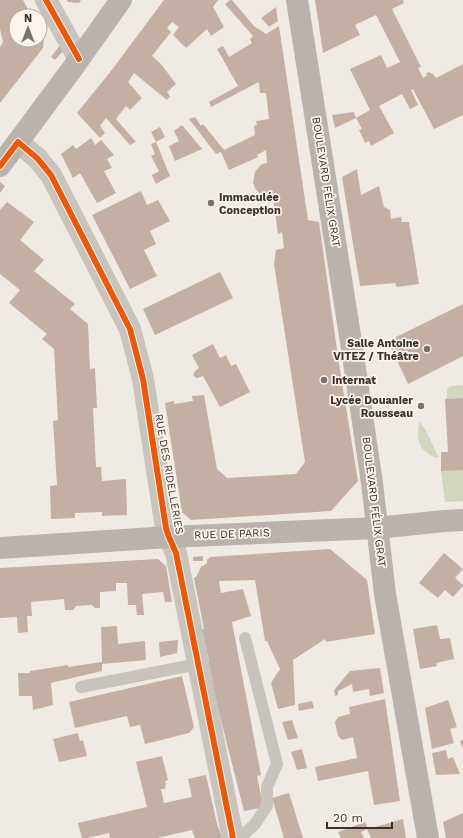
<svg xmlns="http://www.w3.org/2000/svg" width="463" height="838" font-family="'Work Sans',sans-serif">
	<rect width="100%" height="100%" fill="#f0eae4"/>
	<path fill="#d1d6be" d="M463,385V398L447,399V389L451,386Z
		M419,421C426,428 433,446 438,456V458C434,457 432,456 429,454C416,446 418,435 419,421Z
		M450,470H463V501L445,502L441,471Z"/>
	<path fill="#c4afa5" d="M0,0H23L32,16H16V40H40V31L44,38L43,48L0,103V47L3,42L0,29Z
		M67,0H81L79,3L68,2Z
		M164,0H218L213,7L224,27L211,36L207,29L186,48L173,35L179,27L172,22L167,28L171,32L152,56L161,64L176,84L167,92L170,96L167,100L134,73L128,82L142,98L130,110L126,106L116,119L136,142L130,145L106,118L100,126L105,133L100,138L77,113L111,71Z
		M230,0H232L254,26L266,34L279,26L308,220L319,222L339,364L358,481L331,511L191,520L182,512L165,403L174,401V404L193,401L192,396L204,395L217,469L227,478L296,474L305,462L274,264L276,250L284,248L282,232L278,234L273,197H267L262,195L258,192L255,188L253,183L255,172L258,168L262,164L267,163L266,150L257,155L258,157L229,170L221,152L216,154L189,119L195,117L201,126L203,124L224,150L255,135L254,126L257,125L256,121L269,119L266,93H260L259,82L211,107L209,102L238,86L217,49L223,46L229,57L252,43L250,39L253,36L225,4Z
		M315,0H403L404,3L392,9L421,67L418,68L423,78L427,76L426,73L429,72L434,75L436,78L463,64V115L434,129L413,89L411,90L418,105L410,109L402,94L379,106L394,133L371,146L369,141L365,143L359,130L362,129L356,118L370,110L350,69L381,55L387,68L400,62L376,15L355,25L360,35L323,53Z
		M276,7L278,21L269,27L261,18Z
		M60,45L65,49L55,60L51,57Z
		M354,112L356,118L335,128L332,115Z
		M182,125L202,149L175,161L169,146L179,141L174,131Z
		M160,127L165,137L156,142L170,176L156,184L152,175L159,171L151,156L155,154L151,144L156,142L151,132Z
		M91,138L95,145L101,140L114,155L107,159L112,168L104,171L116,193L97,203L80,173L73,178L61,154L73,145L76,149Z
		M357,169L361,195L379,186L384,207L390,210L391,219L401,217L402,222H409L419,284L397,287L395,283L360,286L342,177Z
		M0,182L5,186L0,193Z
		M141,191L147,205L158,200L170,221L150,231L156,244L144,250L157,276L130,289L92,215Z
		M7,202L34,222L20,240L44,260L34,271L75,304L70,309L88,324L90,369L95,368L97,408H93L96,467H101L102,481L126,479L127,515L102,516V512L75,513V518L51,519L50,486L57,485L53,421L58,420L54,349L42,339L47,334L9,303L20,290L0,274V210Z
		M220,272L233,298L155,335L143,309Z
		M463,304V356L408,384L388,341Z
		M213,344L220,358L226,355L231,366L236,364L250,392L220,407L203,376L197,378L195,377L193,375L195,371L199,368L192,355Z
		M463,398V470L441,471V452H448L445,399Z
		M330,549L367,580L375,634L326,642L325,639L293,660L295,705L278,709L271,683L280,669L267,641H265L255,580L219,581L221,593L243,589L251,616L232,622L261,775L257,776L262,801L260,808L244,811L206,661H209L202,629H204L194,578L196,577L201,567L207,563V560L210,557Z
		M444,553L463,569L455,578L463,585V586L453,597L445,590L438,598L419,583Z
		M203,556V561H193V557Z
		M158,559L166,566L172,602H165L163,592L142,594L144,615H137L136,605H128L127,583H116V591L100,592V608H95L92,605L76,606L73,610H65L64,599L31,602L32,616H27L28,632L18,633L17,617L0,618V568Z
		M437,625L440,639L450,638L454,659L436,663L437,666L420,669L413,629Z
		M117,626L118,644L145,641L146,660L102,664V671L51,683L53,705L33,710L32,696H19L18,673H30V671L68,665V667L102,662L101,627Z
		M178,640L177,653L160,657L159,642Z
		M380,668L384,693L370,696L369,689L353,692L352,684L338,691V695L335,696L334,690L350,671Z
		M182,676L194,727L189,733L145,744L140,725L130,727L127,716L75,728L69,702Z
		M385,699L400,801L374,805L368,771L318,781L315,767L357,758L353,737L342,740L338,736L335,722L338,717L350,714L349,707Z
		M448,700L457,727L450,729L454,743L432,749L425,708Z
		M312,701L314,708L299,711L298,704Z
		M292,720L298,738L288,740L282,722Z
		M78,733L80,741L83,740L87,756L59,762L53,739Z
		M463,740V749L460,741Z
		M302,749L307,768L297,770L291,752Z
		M446,750L448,759L453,757L460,774L436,775L432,753Z
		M162,756L168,780L165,781L166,784L165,789H161L164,803L192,797L188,779L206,775L217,824L222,837L220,838H195L192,830L157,838H110L109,833L87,838H82L78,823L147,807L136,762Z
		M289,793L303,838H284L272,798Z
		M463,813V838H446L443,822Z
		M403,819L406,838H371L367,829L361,832L364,838H341L338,832L365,822L368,829Z"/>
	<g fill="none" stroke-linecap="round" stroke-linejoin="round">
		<path stroke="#c9c3bd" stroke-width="12" d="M81,687L198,664
			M240,838L255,824L267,806V787L277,764L245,638"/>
		<path stroke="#c9c3bd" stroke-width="22" d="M46,0L79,59
			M18,142L37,158L51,175L130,329L143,379L166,528L169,537L176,553L233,838"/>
		<path stroke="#bab3ad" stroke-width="22" d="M297,0L351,342L372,483L385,594L428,838
			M0,166L72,69L121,0
			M0,548L169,537L377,528L444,521L463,520"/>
		<defs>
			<path id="cycleway" d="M46,0L79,59
				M0,166L18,142L37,158L51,175L130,329L143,379L166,528L169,537L176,553L233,838"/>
		</defs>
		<use href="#cycleway" stroke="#fbf5ed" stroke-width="8"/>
		<use href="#cycleway" stroke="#e8590c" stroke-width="6"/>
	</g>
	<g fill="#7a716b" stroke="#fbf5ed" stroke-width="1.5">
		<circle cx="211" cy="203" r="4"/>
		<circle cx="427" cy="349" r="4"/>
		<circle cx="324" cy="380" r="4"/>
		<circle cx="421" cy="406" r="4"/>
	</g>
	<g text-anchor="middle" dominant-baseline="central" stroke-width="3.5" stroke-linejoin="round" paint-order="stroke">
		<g font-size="11" fill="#3b302a" stroke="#fbf5ed">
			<text transform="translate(326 182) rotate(81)">BOULEVARD FÉLIX GRAT</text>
			<text transform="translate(169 474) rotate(80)">RUE DES RIDELLERIES</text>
			<text transform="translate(374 502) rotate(83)">BOULEVARD FÉLIX GRAT</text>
			<text transform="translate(232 534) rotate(-2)">RUE DE PARIS</text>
		</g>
		<g font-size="11" font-weight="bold" fill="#3b302a" stroke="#fbf5ed" text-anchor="start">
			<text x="219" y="197">Immaculée<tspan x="219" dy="13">Conception</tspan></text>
			<text x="419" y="343" text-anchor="end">Salle Antoine<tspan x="419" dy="13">VITEZ / Théâtre</tspan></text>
			<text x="332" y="380">Internat</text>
			<text x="413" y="400" text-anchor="end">Lycée Douanier<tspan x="413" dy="13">Rousseau</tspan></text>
		</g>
	</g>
	<g transform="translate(28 28)"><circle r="19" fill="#fbf5ed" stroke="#aea69f"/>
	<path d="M0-3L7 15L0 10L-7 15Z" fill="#7a716b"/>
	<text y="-6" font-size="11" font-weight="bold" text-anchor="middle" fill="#3b302a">N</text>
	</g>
	<path d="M327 822v6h65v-6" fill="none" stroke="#3b302a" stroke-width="2"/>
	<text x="333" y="822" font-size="12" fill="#3b302a" stroke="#fbf5ed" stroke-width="3" paint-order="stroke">20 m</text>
</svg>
